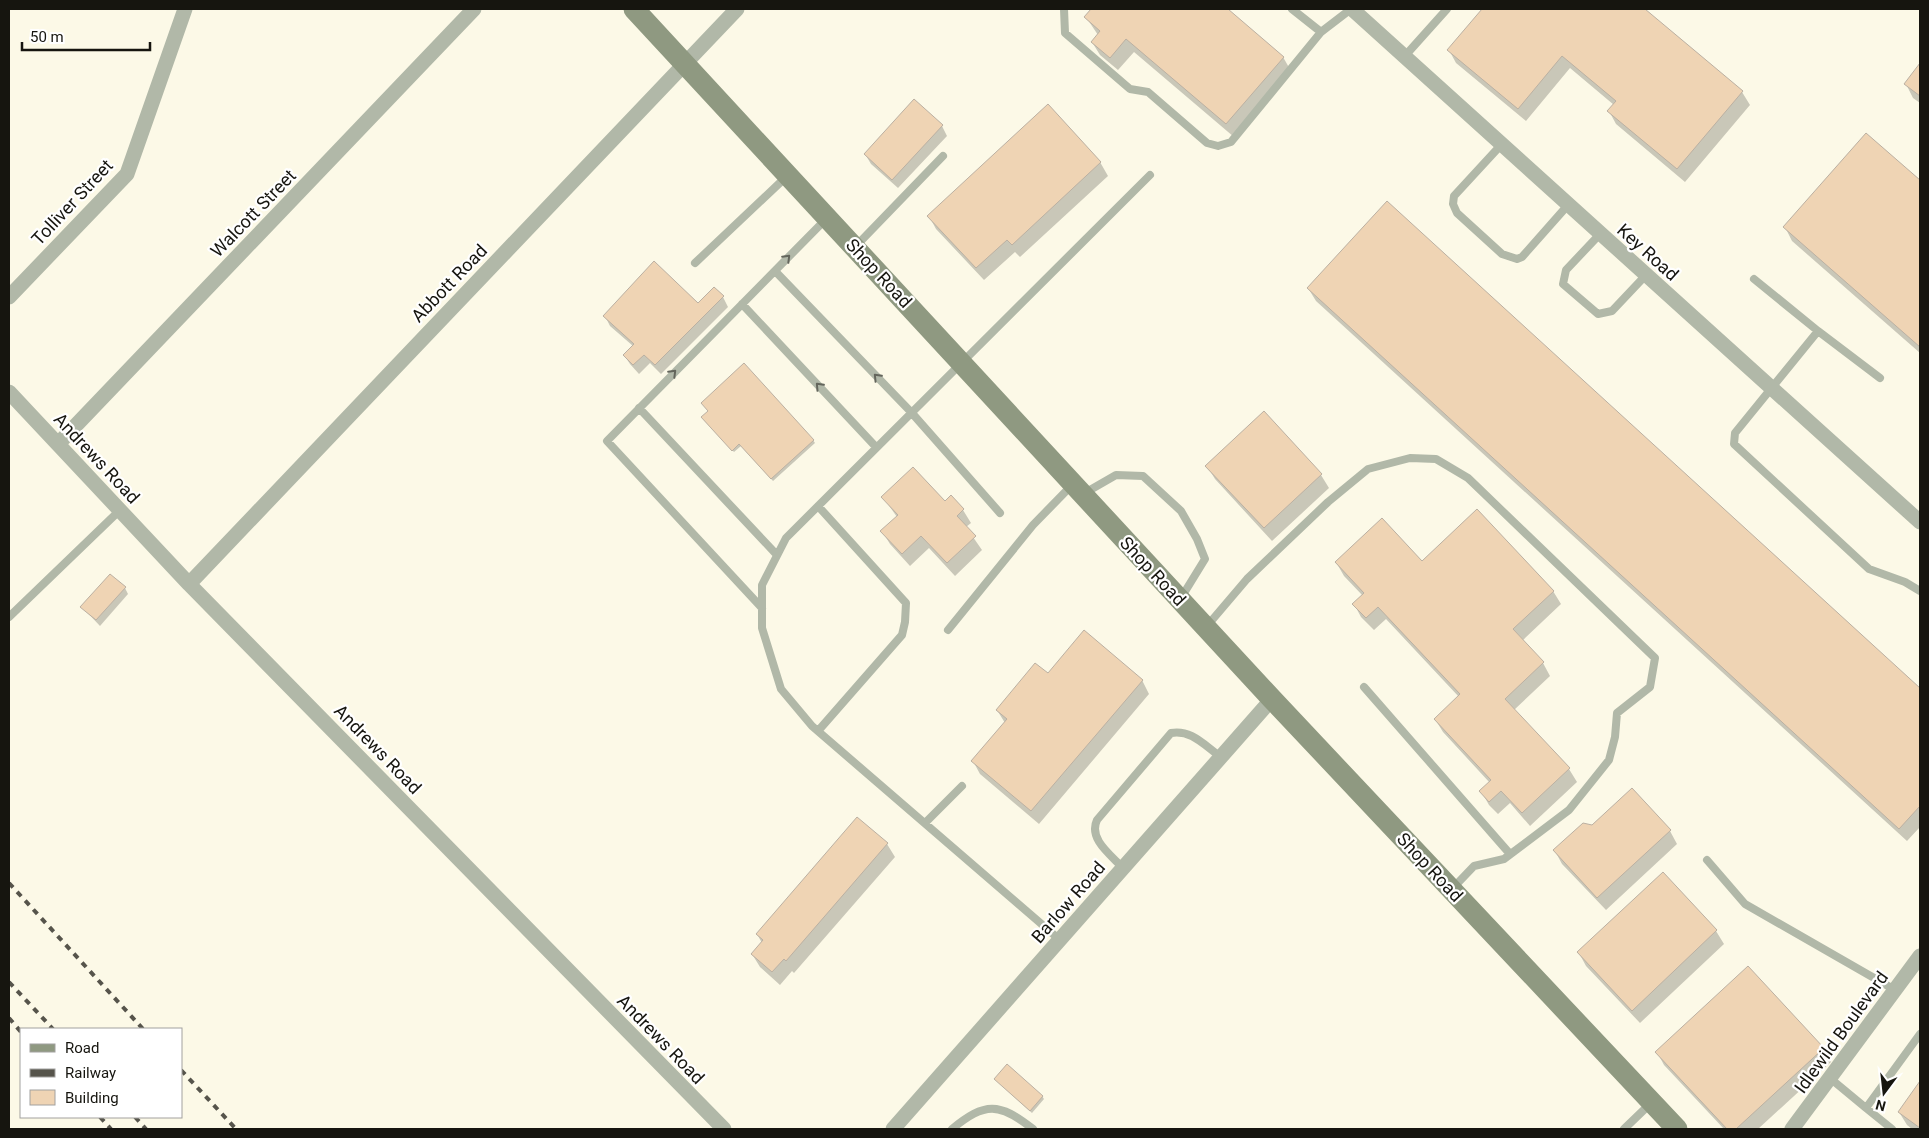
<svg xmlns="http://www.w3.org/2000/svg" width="1929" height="1138" font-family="Roboto,sans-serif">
	<rect width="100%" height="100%" fill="#fcf9e7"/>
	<path fill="#0003" d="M1093,9H1227L1283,57L1291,71L1234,137L1134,52L1118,70L1100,55L1092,42L1098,35L1086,17Z
		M1483,9H1615L1626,17L1633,9H1643L1742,92L1750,105L1685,182L1616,124L1609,111L1614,105L1570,68L1526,121L1456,63L1449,50Z
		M1920,65V103L1913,98L1906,84Z
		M942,126L947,136L898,188L871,164L865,154Z
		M1867,135L1920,182V353L1792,241L1785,227Z
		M1100,162L1108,176L1020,257L1015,252L984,280L936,229L929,216Z
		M1387,203L1920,689V827L1907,841L1316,301L1308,288Z
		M723,297L728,307L661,374L650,363L639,374L630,364L624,355L633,346L610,326L605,316L698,304Z
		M709,411L813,440L815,443L773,481L741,446L734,452L704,420Z
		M1264,413L1321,475L1329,488L1272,541L1215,479L1207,466Z
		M883,497L945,502L951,497L963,510L971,523L966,527L982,550L955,576L929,548L910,566L890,544L882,531L897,517Z
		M1336,562L1421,563L1553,591L1561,604L1522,641L1543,663L1550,676L1514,710L1569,769L1577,782L1530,826L1510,803L1498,814L1489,805L1481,791L1490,783L1443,732L1435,719L1459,697L1386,619L1374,630L1361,617L1354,604L1363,596L1344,576Z
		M125,588L128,594L100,626L82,607Z
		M1048,675L1142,680L1149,694L1039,824L980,774L973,761L1005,723L997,710Z
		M1670,831L1677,844L1606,910L1562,864L1555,851Z
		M887,844L895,857L794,973L792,971L780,985L760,967L752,954L762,943L757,934Z
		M1663,874L1716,931L1724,944L1640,1023L1586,966L1579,953Z
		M1748,968L1823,1049L1831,1062L1758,1129H1724L1664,1065L1657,1052Z
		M995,1079L1042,1096L1044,1099L1032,1113Z
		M1920,1083V1129H1912L1907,1125L1899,1112Z"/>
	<path fill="#efd4b4" stroke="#bbb0a2" d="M1091,9H1228L1284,57L1226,124L1126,39L1110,58L1091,42L1100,31L1084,17Z
		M1482,9H1645L1743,91L1677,169L1607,111L1616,101L1562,56L1518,109L1447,50Z
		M1920,63V96L1904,84Z
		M914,99L943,125L892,180L864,154Z
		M1048,104L1101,162L1012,245L1007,240L976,268L927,216Z
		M1866,133L1920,180V347L1783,227Z
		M1387,201L1920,688V806L1899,829L1307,288Z
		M654,261L698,303L714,287L724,296L655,365L644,355L633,365L623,355L634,344L603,316Z
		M744,363L814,440L771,479L739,444L732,451L701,417L708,411L701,403Z
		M1264,411L1322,474L1264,528L1205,466Z
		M913,467L945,501L951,495L964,509L957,516L976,536L947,563L921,536L902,554L880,531L898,515L881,497Z
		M1477,509L1554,591L1513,629L1544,662L1505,699L1570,768L1522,813L1501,791L1489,802L1479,791L1491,780L1434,719L1460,694L1378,607L1366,618L1352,604L1364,593L1335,562L1382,518L1422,561Z
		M110,574L126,587L96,620L80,607Z
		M1084,630L1143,680L1031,811L971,761L1007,719L996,710L1035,663L1048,673Z
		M1632,788L1671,830L1597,898L1553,850L1583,823L1592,825Z
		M857,817L888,843L786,961L784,959L772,972L751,954L763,940L756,934Z
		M1663,872L1717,930L1632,1011L1577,952Z
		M1748,966L1824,1048L1736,1129H1727L1655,1052Z
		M1007,1064L1043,1096L1030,1111L994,1079Z
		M1920,1081V1128L1898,1112Z"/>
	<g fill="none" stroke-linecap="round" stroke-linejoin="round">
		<path stroke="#b1b8a8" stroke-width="8" d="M1064,9L1065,33L1130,89L1148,92L1207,143L1218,146L1231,142L1321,32L1351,9
			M1292,9L1321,32
			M1404,57L1447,9
			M1501,145L1454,196L1453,204L1457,213L1502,254L1517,259L1522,257L1568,205
			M1600,234L1566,270L1563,284L1598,314L1612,311L1646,275
			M856,246L943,156
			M695,263L786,177
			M775,271L911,412L1000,513
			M1754,279L1818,331L1735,433L1734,444L1869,569L1905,582L1920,591
			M742,304L876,447
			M1818,331L1880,378
			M639,408L777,555
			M1083,494L1116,475L1143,476L1181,511L1197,539L1205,559L1181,598
			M818,506L906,603L905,622L902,635L818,731
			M762,608L607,441L826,219
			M9,617L120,510
			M1207,626L1247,579L1328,502L1368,469L1410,458L1436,459L1468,478L1655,658L1650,687L1617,713L1615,737L1609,760L1569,810L1504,859L1474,866L1452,889
			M948,630L1033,525L1072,485
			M1364,687L1510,854
			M925,823L962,786
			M1707,860L1745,904L1895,990
			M1123,868C1111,855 1088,839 1097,820L1171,733C1191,729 1205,746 1221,757
			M1060,940L812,726L781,689L762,628V585L786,538L1150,175
			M1831,1079L1866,1108L1920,1034
			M1866,1108L1892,1129
			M952,1129C985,1102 999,1102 1033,1129
			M1624,1129L1650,1104"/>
		<path stroke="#b1b8a8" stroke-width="15" d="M1352,9L1920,522
			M9,297L127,174L185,9
			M9,392L189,584L724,1129
			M59,443L474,9
			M189,584L737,9
			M893,1129L1272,699
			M1792,1129L1920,956"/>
		<path stroke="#8f9981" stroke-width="21" d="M634,9L1272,699L1677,1129"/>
		<path stroke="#56544b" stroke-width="4" stroke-dasharray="6 6" stroke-linecap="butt" d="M9,883L143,1029
			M9,982L53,1029
			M9,1018L21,1032
			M181,1070L236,1129
			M100,1117L111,1129
			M135,1117L146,1129"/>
	</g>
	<defs><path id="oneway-chevron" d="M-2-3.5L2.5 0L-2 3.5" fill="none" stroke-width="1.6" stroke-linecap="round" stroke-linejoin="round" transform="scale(1.25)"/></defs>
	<g stroke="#64665c">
		<use href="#oneway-chevron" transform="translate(787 258) rotate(-45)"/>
		<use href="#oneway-chevron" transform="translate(673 373) rotate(-45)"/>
		<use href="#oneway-chevron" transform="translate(877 377) rotate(-134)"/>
		<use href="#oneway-chevron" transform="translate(819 386) rotate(-133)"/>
	</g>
	<g text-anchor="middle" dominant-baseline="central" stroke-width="4.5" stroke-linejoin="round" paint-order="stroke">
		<g font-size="18" fill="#16150f" stroke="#fff">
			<text transform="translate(72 202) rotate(-47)">Tolliver Street</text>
			<text transform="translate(253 213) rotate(-46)">Walcott Street</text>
			<text transform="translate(1648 252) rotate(42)">Key Road</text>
			<text transform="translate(879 273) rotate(47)">Shop Road</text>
			<text transform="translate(449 283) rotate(-46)">Abbott Road</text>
			<text transform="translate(97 458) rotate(47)">Andrews Road</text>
			<text transform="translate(1153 571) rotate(47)">Shop Road</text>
			<text transform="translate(378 749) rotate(46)">Andrews Road</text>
			<text transform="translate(1430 867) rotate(47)">Shop Road</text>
			<text transform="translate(1068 902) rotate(-49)">Barlow Road</text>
			<text transform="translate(1841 1032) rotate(-54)">Idlewild Boulevard</text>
			<text transform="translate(661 1039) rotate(46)">Andrews Road</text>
		</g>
	</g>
	<rect width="1929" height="1138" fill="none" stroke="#16150f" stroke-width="20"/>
	<rect x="20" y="1028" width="162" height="90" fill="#ffffff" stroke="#a2a19f"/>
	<rect x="30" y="1044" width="25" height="8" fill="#8f9981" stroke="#a2a19f"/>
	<text x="65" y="1053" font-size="15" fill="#16150f">Road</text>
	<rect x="30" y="1069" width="25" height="8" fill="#56544b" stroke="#a2a19f"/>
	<text x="65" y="1078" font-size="15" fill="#16150f">Railway</text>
	<rect x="30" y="1090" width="25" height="15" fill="#efd4b4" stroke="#a2a19f"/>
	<text x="65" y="1103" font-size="15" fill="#16150f">Building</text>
	<g transform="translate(1884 1093) rotate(195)" stroke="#ffffff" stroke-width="4" paint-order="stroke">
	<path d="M0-4L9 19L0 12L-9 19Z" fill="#16150f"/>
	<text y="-8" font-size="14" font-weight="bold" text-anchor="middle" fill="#16150f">N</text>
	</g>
	<path d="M22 42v8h128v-8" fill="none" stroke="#16150f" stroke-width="2.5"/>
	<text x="30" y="42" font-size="15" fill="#16150f" stroke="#ffffff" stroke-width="4" paint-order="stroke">50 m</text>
</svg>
